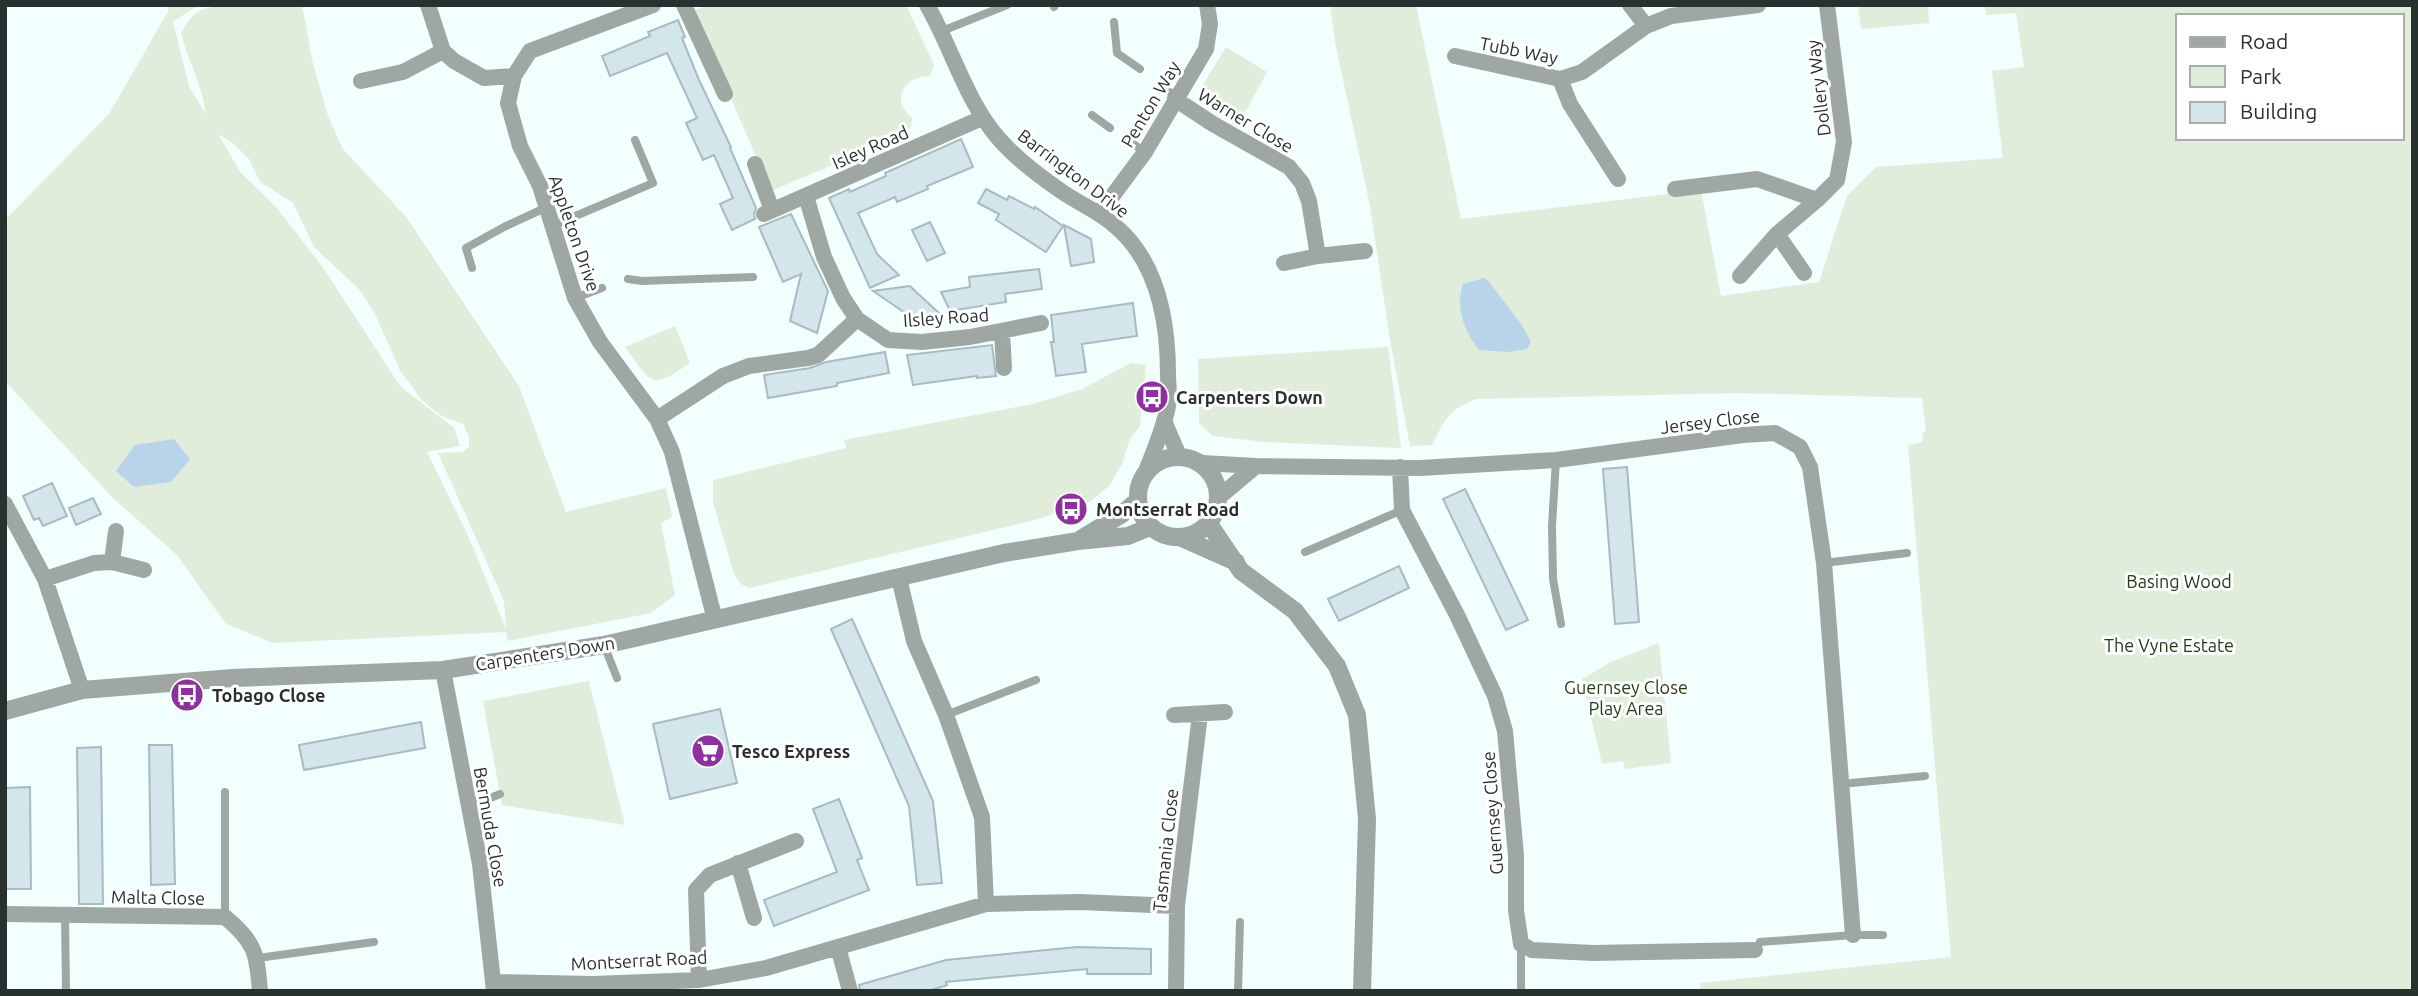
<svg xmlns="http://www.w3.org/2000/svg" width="2418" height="996" font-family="Ubuntu,sans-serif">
	<rect width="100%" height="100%" fill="#f1fffe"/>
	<path fill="#dfedda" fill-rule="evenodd" d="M166,5H200L173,21L189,86L206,115C203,86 188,61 181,33C186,25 190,17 198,12C218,0 277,5 302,5L313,64L328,116L343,149L407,218L519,386L566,512L666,488L672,517L661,523L675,595L651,613L508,641L506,632L272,643L225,623L177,555L112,497L5,381V220L109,114L169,10ZM218,134L234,144L249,159L260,182L293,203L314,247L359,289L374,312L401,372L422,400L440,415L463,424L469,437V447L463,452L438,453L504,601L506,629L470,540L427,452L460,446L454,428L400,386L324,269L277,208L241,173Z
		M707,5H906L934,65L930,76C904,76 889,102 913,118L908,133L771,191L693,11Z
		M1330,5H1416L1461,219L1701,190L1721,296L1819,282L1847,196L1876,167L2003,158L1992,71L2024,67L2016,13L1986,15L1985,5H2413V991H1700V983L1951,957L1908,445L1922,442L1923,433L1926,430L1922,398L1738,393L1476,399C1448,410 1445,419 1432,445L1410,446L1390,340L1370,206L1336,47ZM2178,16H2402V138H2178Z
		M1858,5H1928L1929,23L1861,29Z
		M1226,47L1267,72L1239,124L1204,99L1201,88Z
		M675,326L690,363C649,391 653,384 625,347Z
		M1388,347L1401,448L1265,442L1213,436L1199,423L1198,359Z
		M1131,363L1146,365L1140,426L1130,439L1122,464L1110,485L1091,501L1035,520L749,588L741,584L734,574L713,502V480L846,448L844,440L1033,404L1082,389Z
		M1659,643L1671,763L1625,769L1623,761L1602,764L1582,679L1611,662Z
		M589,681L625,825L502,805L483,701Z"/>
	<path fill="#b7d4eb" d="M1484,278L1489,282L1522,325L1531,342L1527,349L1507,352L1479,350C1464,331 1455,307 1463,284Z
		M174,439L190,459L171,482L134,487L116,471L135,445Z"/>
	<path fill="#d2e6ec" stroke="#a7bbc1" stroke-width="2" d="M678,20L685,37L682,38L699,80L731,147L730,148L756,208L754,214L755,219L732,230L720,204L733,198L714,155L703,160L686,123L697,118L667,53L610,76L602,56L650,36L648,32Z
		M961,139L973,167L927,186L928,189L897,202L895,197L858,213L877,254L899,275L870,288L829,198L849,189L850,192L886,176L885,173Z
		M986,189L1007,200L1009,196L1034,209L1035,207L1063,226L1046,252L996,220L999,214L978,203Z
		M791,214L828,291L817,333L790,321L801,274L783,282L759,227Z
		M930,222L945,253L927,261L912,230Z
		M1064,225L1091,239L1094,262L1071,266Z
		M1039,269L1042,289L1005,294L1006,302L950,311L941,292L970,287L969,277Z
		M910,286L914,290L939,313L914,319L873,291Z
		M1133,303L1137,336L1082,344L1086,372L1056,376L1051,342H1054L1051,315Z
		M992,345L996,376L977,378V376L913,385L907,355Z
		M885,352L889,373L837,383V386L768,398L764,375L810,368L826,362Z
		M1627,467L1639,622L1615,624L1603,469Z
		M52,483L67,516L43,526L39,518L34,520L23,496Z
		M1465,489L1528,620L1506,630L1443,499Z
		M93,498L101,514L76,525L69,508Z
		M1399,566L1409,588L1339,621L1328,599Z
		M852,619L933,801L942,883L917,885L909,806L831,629Z
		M720,709L737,783L670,799L653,724Z
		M421,722L425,748L304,770L299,745Z
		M149,745H172L175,884L151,885Z
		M101,747L103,904H79L77,748Z
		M30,787L31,889H6L5,788Z
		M839,799L862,858L857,860L869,890L774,926L764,900L837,872L813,809Z
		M1077,947L1151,949V974H1087V969L946,982L947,985L929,991H860L859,985L946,960Z"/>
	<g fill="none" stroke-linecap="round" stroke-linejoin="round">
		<path stroke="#9fa7a3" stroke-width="8" d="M1053,5L1054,7
			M1114,22L1117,53L1140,69
			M942,31L1007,5
			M1161,85L1176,97
			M1092,115L1110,128
			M1129,141L1145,152
			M552,226L653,183L635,140
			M472,268L466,248L504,227L547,207
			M628,279L642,281L753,277
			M575,298L602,288
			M1556,460L1552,526L1553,579L1561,624
			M1305,552L1402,510
			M1824,563L1907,553
			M604,645L617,678
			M946,715L1036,680
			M1841,784L1925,776
			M467,802L488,799L500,794
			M65,916L66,991
			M225,917V792
			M1760,942L1853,935H1883
			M258,958L374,942
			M1238,991L1240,922
			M1521,991V945"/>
		<path stroke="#9fa7a3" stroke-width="16" d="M428,5L443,51L454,61L484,78L514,76
			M653,5L530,51L514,76L508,103L520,146L540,186L575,298L600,342L657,419L672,452L715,620
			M684,5L725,94
			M927,5C952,48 967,104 1000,140C1017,159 1039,176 1061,191C1078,203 1098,211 1114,225C1158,261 1168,320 1168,374C1168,384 1170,396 1168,406C1164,428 1154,450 1146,471
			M1646,26L1671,16L1758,5
			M1455,56L1560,79L1582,72L1646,26L1630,5
			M1560,79L1570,104L1618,179
			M361,81L403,72L443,51
			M1175,99L1213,124L1289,167L1302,183L1309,201L1318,256
			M755,164L772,210
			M1675,189L1757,179L1817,200
			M806,196L824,257L843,298L857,319L888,340L922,342L970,337L1041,323
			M764,214L982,118
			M1099,214L1145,152L1206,49L1210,24L1207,5
			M1777,234L1804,273
			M1284,263L1318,256L1365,251
			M1740,276L1777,234L1817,200L1837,180L1844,142L1827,5
			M1002,332L1004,368
			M657,419L723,376L749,366L808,358L818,355L857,319
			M1164,421L1179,456
			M1202,463L1256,466L1420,468L1556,460L1743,435L1775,433L1800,447L1810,467L1824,563L1853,935
			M1400,467L1402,510L1457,615L1495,696L1505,731L1516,856V910L1521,944L1532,950L1593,953L1755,950
			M1219,497L1256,466
			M5,504L45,579L82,690
			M112,562L116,531
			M899,578L914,641L946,715L982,817L986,904
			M45,579L94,563L112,562L144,570
			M443,670L480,864L494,991
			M1174,715L1225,712
			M738,863L754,918
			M5,914L225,917C255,942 257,953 260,991
			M838,947L850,991
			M699,980L696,890L710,875L796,841
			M494,982L593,984L699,980L766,968L986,904L1079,902L1177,906
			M1176,991L1177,906L1200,714"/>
		<path stroke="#9fa7a3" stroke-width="18" d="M1138 497a40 40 0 1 1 80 0a40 40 0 1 1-80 0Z
			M1209,524L1241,571L1295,611L1337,666L1357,715L1367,819L1362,991
			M1182,538L1236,562
			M1081,539L1122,514L1137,501
			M5,711L82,690L233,678L443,670L604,645L1004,553L1078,541L1128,536L1150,527"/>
	</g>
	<defs>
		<symbol id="bus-disc" viewBox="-11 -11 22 22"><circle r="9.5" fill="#8c319d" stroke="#fff"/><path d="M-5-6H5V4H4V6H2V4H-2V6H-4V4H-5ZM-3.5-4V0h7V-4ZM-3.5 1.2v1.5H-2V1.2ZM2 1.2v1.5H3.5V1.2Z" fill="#fff"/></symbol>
		<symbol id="supermarket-disc" viewBox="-11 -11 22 22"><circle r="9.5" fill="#8c319d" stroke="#fff"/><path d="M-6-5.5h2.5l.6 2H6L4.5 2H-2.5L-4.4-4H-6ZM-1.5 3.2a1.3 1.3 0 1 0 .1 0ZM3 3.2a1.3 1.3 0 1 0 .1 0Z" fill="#fff"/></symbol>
	</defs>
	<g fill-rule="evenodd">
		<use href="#bus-disc" x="1133" y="378" width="38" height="38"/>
		<use href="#bus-disc" x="1052" y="490" width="38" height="38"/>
		<use href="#bus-disc" x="168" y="676" width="38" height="38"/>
		<use href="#supermarket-disc" x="689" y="732" width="38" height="38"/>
	</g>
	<g text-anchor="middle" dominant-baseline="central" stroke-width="6" stroke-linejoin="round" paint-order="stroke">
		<g font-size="18" fill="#293130" stroke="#fff">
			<text transform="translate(1519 50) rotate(11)">Tubb Way</text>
			<text transform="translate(1818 88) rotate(-97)">Dollery Way</text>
			<text transform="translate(1150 104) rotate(-59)">Penton Way</text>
			<text transform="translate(1246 120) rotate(31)">Warner Close</text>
			<text transform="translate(870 147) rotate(-24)">Isley Road</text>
			<text transform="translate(1074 173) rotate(37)">Barrington Drive</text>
			<text transform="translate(575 233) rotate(71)">Appleton Drive</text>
			<text transform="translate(946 317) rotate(-4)">Ilsley Road</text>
			<text transform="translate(1710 421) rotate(-7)">Jersey Close</text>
			<text transform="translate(545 653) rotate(-9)">Carpenters Down</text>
			<text transform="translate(1492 813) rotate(-94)">Guernsey Close</text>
			<text transform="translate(491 827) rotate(80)">Bermuda Close</text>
			<text transform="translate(1165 850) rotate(-84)">Tasmania Close</text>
			<text transform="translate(158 897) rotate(1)">Malta Close</text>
			<text transform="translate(639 960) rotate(-3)">Montserrat Road</text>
		</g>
		<g font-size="18" font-weight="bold" fill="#293130" stroke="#fff" text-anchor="start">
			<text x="1176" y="397">Carpenters Down</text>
			<text x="1096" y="509">Montserrat Road</text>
			<text x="212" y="695">Tobago Close</text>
			<text x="732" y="751">Tesco Express</text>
		</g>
		<g font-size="18" fill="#1e3c14" stroke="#fff">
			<text x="2179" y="581">Basing Wood</text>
			<text x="2169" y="645">The Vyne Estate</text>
			<text x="1626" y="687">Guernsey Close<tspan x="1626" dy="21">Play Area</tspan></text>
		</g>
	</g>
	<rect width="2418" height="996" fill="none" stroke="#293130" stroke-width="14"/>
	<rect x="2176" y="14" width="228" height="126" fill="#ffffff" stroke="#a9adac" stroke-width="2"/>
	<rect x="2190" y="37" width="35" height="10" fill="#9fa7a3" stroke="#a9adac" stroke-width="2"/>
	<text x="2240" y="49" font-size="21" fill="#293130">Road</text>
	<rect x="2190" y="66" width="35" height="21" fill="#dfedda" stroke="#a9adac" stroke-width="2"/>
	<text x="2240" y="84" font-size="21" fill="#293130">Park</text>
	<rect x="2190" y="102" width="35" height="21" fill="#d2e6ec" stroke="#a9adac" stroke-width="2"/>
	<text x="2240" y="119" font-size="21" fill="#293130">Building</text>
</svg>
